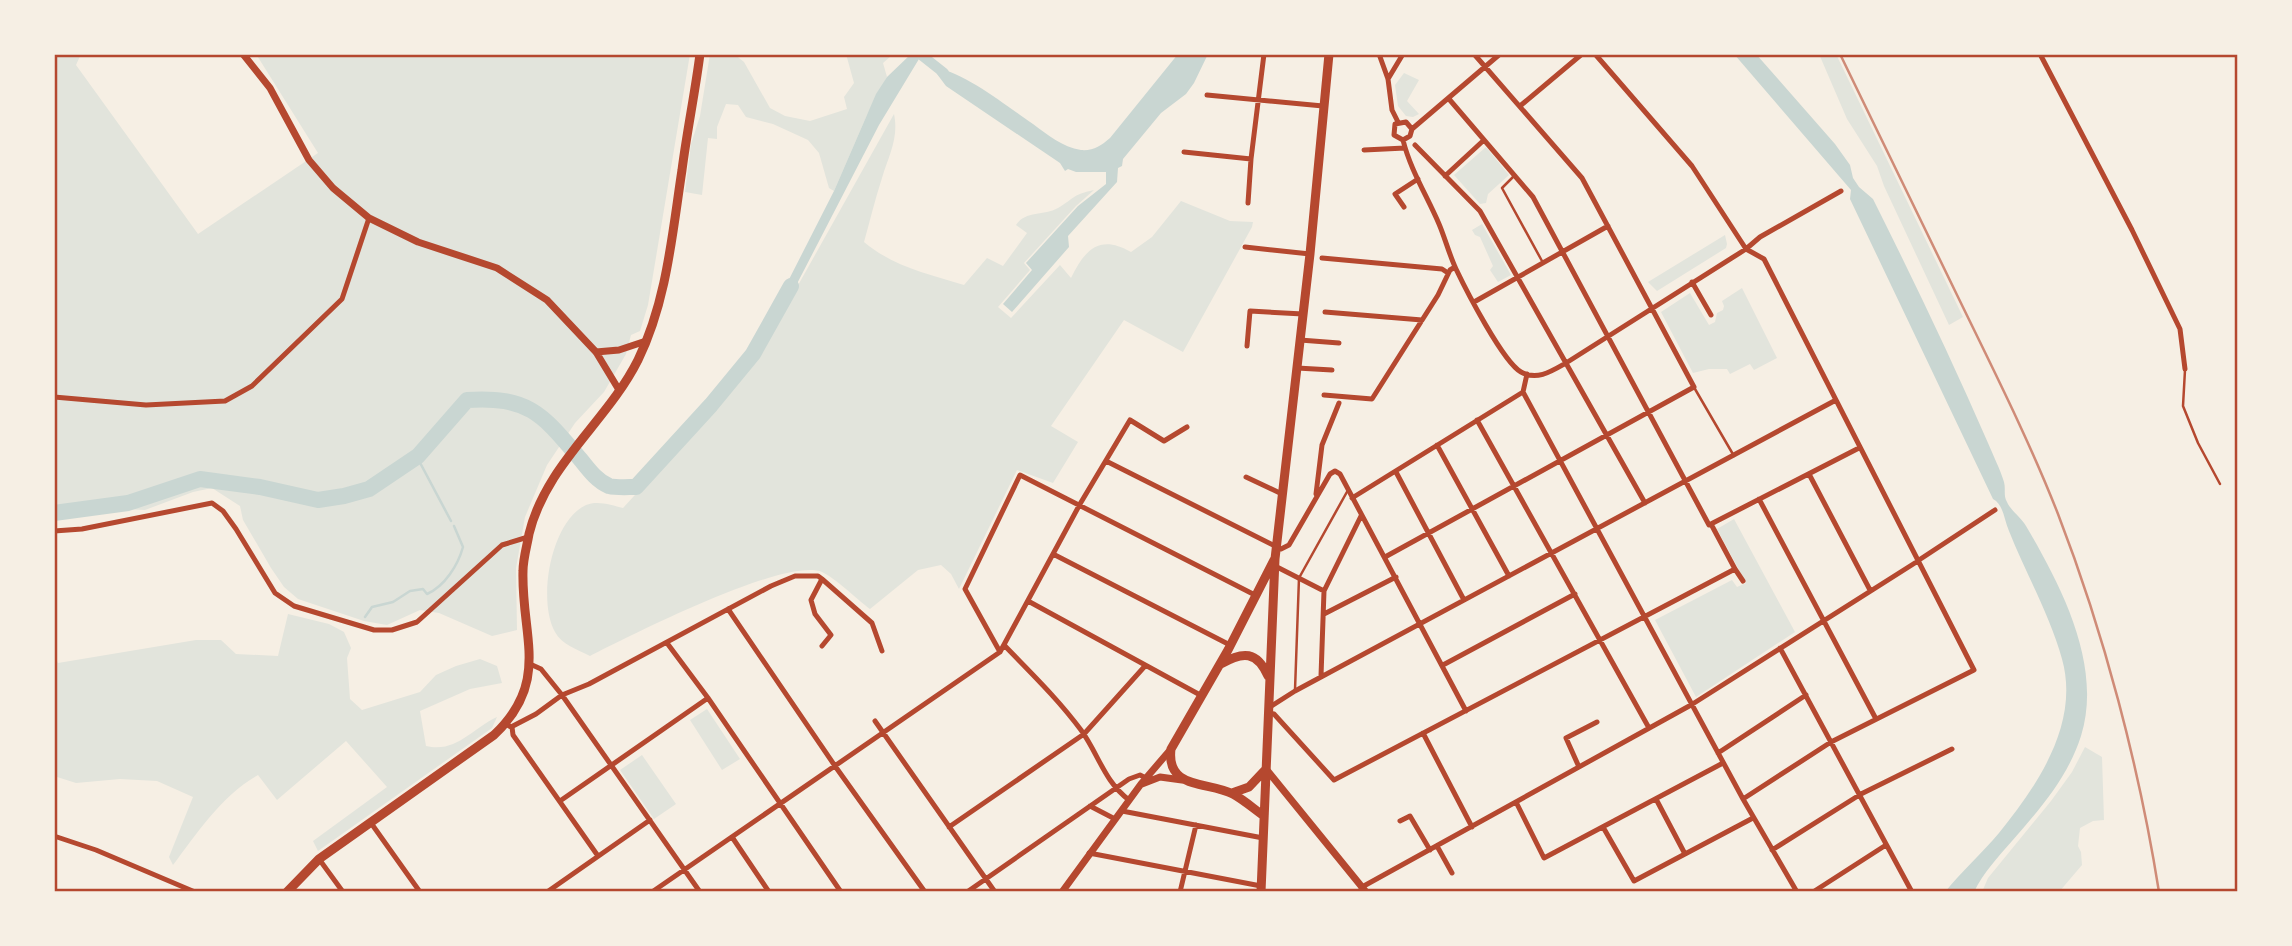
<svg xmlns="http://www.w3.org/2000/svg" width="2292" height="946" font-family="'Space Grotesk',sans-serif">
	<rect width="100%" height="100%" fill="#f6efe4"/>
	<path fill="#e2e4dc" d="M54,54H81L76,65L198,234L318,153L256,54H690L648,305L640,331L631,335L626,354L604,392L575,423L547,465L525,517L516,568L517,630L492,636L439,613L420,610L387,625L364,621L298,599L284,587L271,568L243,520L240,506L212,488L193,492L145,510L54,506Z
		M710,54H734L744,62L770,108L785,116L810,121L847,109L844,97L854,83L846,54H889L891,56L883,63L887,77L867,115L834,191L829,188L819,153L808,140L773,124L746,117L738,105L726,104L717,127V139L708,138L702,195L685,192L691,144L700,116Z
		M1819,54H1836L1963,317L1949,325L1884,186L1877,166L1847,119Z
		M1404,73L1419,80L1407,101L1419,114L1413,117L1406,116L1398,106L1395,85Z
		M894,114C899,138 889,155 882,178C875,199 870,221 864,242C894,267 928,274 964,285L987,258L1003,266L1027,233L1016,225C1026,210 1044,216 1058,208C1075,198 1071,195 1094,190L1076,206L1024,263L1030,270L998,307L1011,318L1060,265L1071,278C1085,249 1100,234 1131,252L1152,237L1181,201L1230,221L1253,222L1252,227L1183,352L1124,320L1051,426L1078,442L1053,483L1017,470L959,589L951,574L941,565L918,570L870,609C858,600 834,577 822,572C784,557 630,636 590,656C577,649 562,645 555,632C537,600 551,521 586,505C597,500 612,505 623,508L743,377L755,362Z
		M1486,147L1509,175L1488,194L1486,203L1480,204L1454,175Z
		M1482,224L1511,275L1498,282L1490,270L1493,266L1480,237L1475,235L1472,230Z
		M1725,235L1727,244L1726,248L1657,291L1648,282Z
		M1742,288L1777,358L1754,370L1750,364L1730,374L1727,369H1709L1693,373L1661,312L1690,293L1709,325L1715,322L1717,313L1723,310L1724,306L1722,301Z
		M1734,519L1795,632L1696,697L1655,620L1732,580L1737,587L1746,583L1717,529Z
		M288,614L329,624L344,632L351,648L347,658L350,699L362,710L420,692L436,675L456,666L480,659L497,666L502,683L470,689L420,711L426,746C457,753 471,729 497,717L492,728L318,851L313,841L387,787L346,741L277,800L258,775C222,795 197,833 173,865L169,857L193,797L157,781L120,779L76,783L54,776V655L58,663L196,640H221L236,654L278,656Z
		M707,709L740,759L722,770L690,720Z
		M2085,747L2102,757L2104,820L2093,821L2080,828L2078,846L2081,852L2082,865L2059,892H1982L1988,878L2051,801L2072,772Z
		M642,755L676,804L654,819L620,770Z"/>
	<path fill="#c9d6d2" d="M911,54H922L879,125L786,305L778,301L834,191L876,94L887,77Z
		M1178,54H1208L1194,83L1186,94L1161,113L1123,159L1122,166L1118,168L1117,182L1068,236L1069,247L1012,312L1003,304L1032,270L1026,263L1078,206L1106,184V172H1076L1068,169L1065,171L1060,163L946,86L937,74L935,67C967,74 1005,105 1033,124C1048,135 1062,147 1081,150C1093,151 1101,146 1110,138Z
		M1734,54H1756L1835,144L1850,165L1853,178L1859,187L1873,199C1913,279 1952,360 1988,443C1993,455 2000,469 2004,482C2006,489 2003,495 2007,502C2011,511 2021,517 2026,526C2061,586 2103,665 2081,736C2068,777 2040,809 2012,841C1998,857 1983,873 1974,892H1945C1962,871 1982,853 1999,833C2038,785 2080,723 2062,659C2050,615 2026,574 2009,531C2004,520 2004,505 1993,499L1850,199L1851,190Z"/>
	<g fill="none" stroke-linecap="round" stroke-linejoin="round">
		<path stroke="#c9d6d2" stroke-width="2.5" d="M417,457L451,521
			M365,617L372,607L393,602L410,591L423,589L427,594C445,586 458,565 463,547L454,526"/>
		<path stroke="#c9d6d2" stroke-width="10" d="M920,54L944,73"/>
		<path stroke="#c9d6d2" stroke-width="16" d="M54,513L128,503L200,479L260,487L318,500L344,496L369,489L418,456L467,400C530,396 543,415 581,460C589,470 597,481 609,486C617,488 628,487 636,487L711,405L753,354L791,286"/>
		<path stroke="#b5482f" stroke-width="2.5" d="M1515,175L1502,188L1542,261
			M2185,370L2183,406L2198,443L2220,484
			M1695,389L1734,456
			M1295,690L1299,578L1348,490"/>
		<path stroke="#b5482f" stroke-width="5" d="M1379,54L1388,79L1392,110L1398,122
			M1595,54L1692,166L1746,249L1764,259L1974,670L1831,742L1743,799
			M2040,54L2132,230L2180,329L2185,369
			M1388,79L1403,54
			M1207,95L1323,106
			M1449,99L1533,197L1709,525L1859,448
			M1520,106L1582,54
			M1403,140C1410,169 1427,196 1439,224C1445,238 1449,254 1456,269C1466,290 1503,362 1521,372C1537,381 1552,371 1566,363L1746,249L1760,237L1841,191
			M1403,140L1410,136L1412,129L1500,54
			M1403,140L1394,135L1395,124L1406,122L1412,129
			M1415,145L1480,211L1645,503
			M1364,150L1405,148
			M1184,152L1251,159
			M1445,176L1484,140
			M1248,203L1251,159L1264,54
			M1404,207L1395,194L1418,179
			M1245,247L1310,254
			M1322,258L1442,269L1448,273
			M1692,282L1711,315
			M1474,302L1608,226
			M1325,312L1422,320
			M1300,340L1339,343
			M1247,346L1250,311L1303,314
			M1297,368L1332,370
			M1527,374L1523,392L1743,799L1797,892
			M1324,395L1372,399L1438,295L1450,270L1455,267
			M54,397L146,405L225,401L252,386L342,299L369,218
			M1477,420L1649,728
			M1437,445L1509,576
			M1106,461L1281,549L1289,545L1330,474L1335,471L1340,474L1466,711
			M1396,472L1464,600
			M1809,474L1870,590
			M1246,477L1282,494
			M1316,494L1322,445L1339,403
			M1352,498L1523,392
			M1759,499L1876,719
			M54,531L82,529L212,503L223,511L236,529L275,593L294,606L374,630H392L417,622L502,545L528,537
			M1053,554L1230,645
			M1385,557L1694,387L1582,178L1474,54
			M1919,560L1995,510
			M1275,566L1324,591
			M1735,569L1743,581
			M1028,601L1202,696
			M728,609L835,766L925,892
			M1324,614L1396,577
			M667,643L708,698L841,892
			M822,646L831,635L815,614L811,600L822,579
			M1005,646C1031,673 1058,699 1081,730C1099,755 1104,781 1129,800
			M1780,648L1912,892
			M1000,652L965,589L1020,475L1255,595
			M530,664L541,669L562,695L700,892
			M1443,665L1575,594
			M1321,676L1324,591L1361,516
			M1270,707L1295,691L1836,400
			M1269,713L1274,714L1334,780L1735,569L1711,524
			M875,721L995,892
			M506,724L511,727L536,714L562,695L589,684L771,586L795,576H818L822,579L872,623L882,651
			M512,727L513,735L598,856
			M1423,733L1472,827
			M1718,753L1806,695
			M1579,767L1566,738L1597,722
			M1656,799L1685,854
			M560,801L708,698
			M1516,802L1544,858L1723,763
			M1090,806L1115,819
			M1122,811L1263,838
			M1400,821L1410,816L1430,850
			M371,823L420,892
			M949,827L1084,734L1145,666
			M1603,827L1634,881L1753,818
			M54,836L96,850L195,892
			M732,837L769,892
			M1437,846L1452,873
			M1772,850L1861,794L1952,749
			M1089,853L1261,886
			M319,859L343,892
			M547,892L650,820
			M652,892L1000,652L1080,504L1130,420L1164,441L1187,427
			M967,892L1129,779L1140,775L1146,778
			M1180,892L1196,825
			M1360,892L1362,887L1691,705L1918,561
			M1813,892L1886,845"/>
		<path stroke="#b5482f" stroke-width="7" d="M243,54L270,88L309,160L333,188L369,218L418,242L497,268L547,300L596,352L619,390
			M596,352L619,350L646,341
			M1266,769L1366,892
			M1142,784L1160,777L1182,780
			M1062,892L1141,784L1171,749"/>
		<path stroke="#b5482f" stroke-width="9" d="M1221,664C1243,651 1257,651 1268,676
			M1232,793L1249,787L1266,769
			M1264,816C1254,809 1244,800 1233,794C1208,781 1166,790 1171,749L1228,650L1274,560
			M1261,892L1275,559L1310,254L1329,54"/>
		<path stroke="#b5482f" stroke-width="9" d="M287,892L319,859L494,735C551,681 521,636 523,571C523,559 527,546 529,534C546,464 607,422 638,360C667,300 672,235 682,170C687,131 695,93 700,54"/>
		<path stroke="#cf8b77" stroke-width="2.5" d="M1840,54C1880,135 1919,216 1958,297C1993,369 2029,440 2058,514C2104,633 2139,766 2159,892"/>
	</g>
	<rect width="2292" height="946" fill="none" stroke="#f6efe4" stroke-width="112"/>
	<rect x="56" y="56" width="2180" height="834" fill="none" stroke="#b5482f" stroke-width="2.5"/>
</svg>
